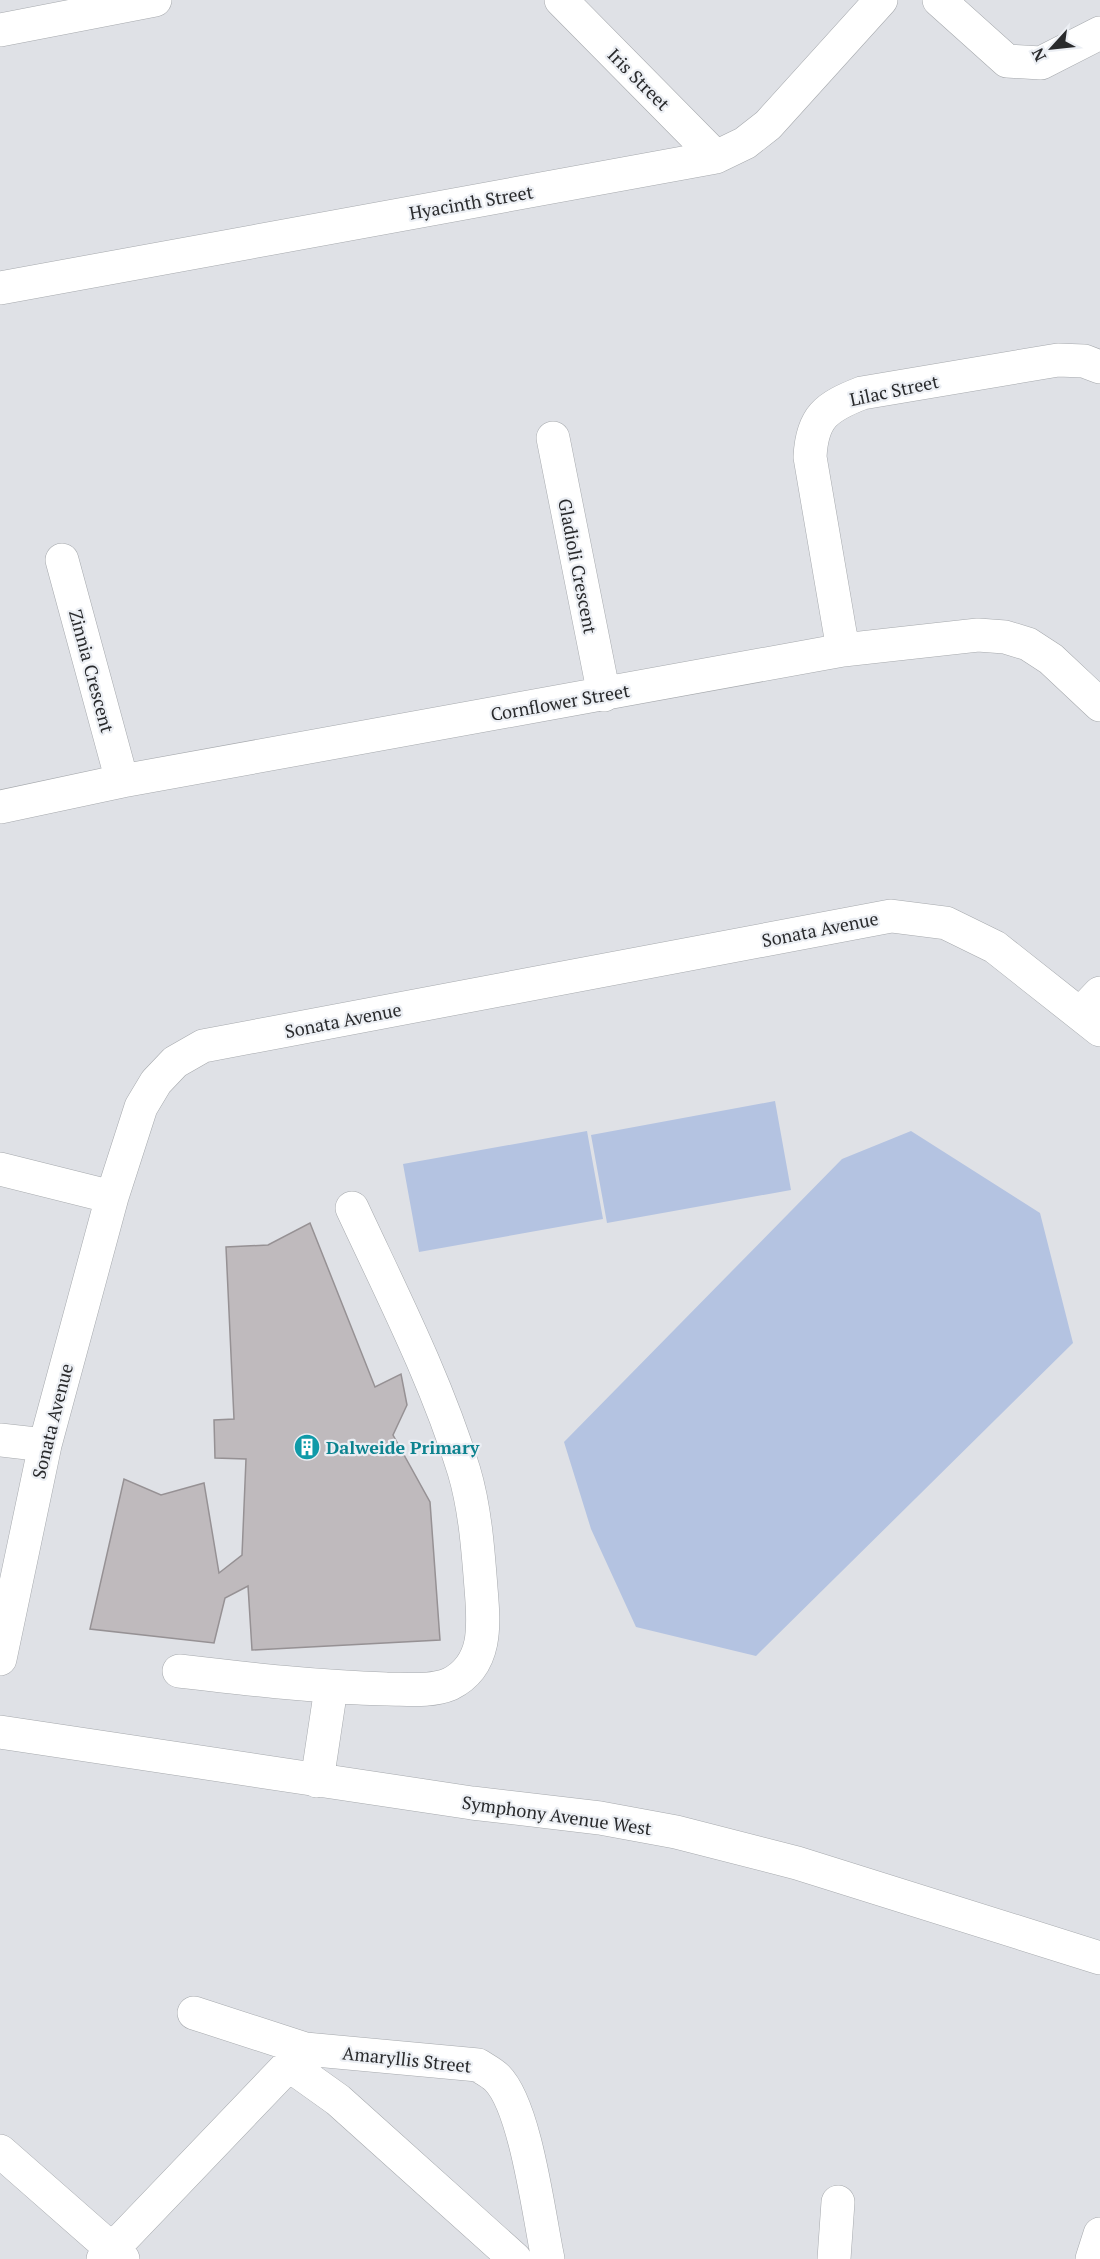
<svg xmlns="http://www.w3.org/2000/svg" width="1100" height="2259" font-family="'PT Serif',serif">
	<rect width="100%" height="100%" fill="#dfe1e6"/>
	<path fill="#b4c3e1" d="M775,1101L791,1190L607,1223L591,1135Z
		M587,1131L603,1219L419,1252L403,1164Z
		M911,1131L1040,1213L1073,1343L756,1656L636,1627L591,1529L564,1442L842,1159Z"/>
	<path fill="#bfbabd" stroke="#969194" stroke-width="1.5" d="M310,1223L375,1387L401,1374L407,1405L393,1435L430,1502L440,1640L252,1650L248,1586L225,1598L214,1643L90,1629L124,1479L161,1495L204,1483L219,1573L242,1555L246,1459L215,1458L214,1420L234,1419L226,1247L268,1245Z"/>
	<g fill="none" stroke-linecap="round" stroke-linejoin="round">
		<defs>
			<path id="minor" d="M561,0L716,157
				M939,0L1007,61L1041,63L1100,33
				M0,30L155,0
				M0,288L716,157L745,143L768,125L881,0
				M553,438L604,695
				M62,560L122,781
				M843,650L810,457C812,417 826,407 862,393L1058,360L1084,361L1100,367
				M0,807L122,781L843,650L978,635L1005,637L1028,644L1051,659L1100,705
				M1080,1014L1100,993
				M0,1169L112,1197
				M0,1440L45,1445
				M0,1659L45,1445L112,1197L141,1107L156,1082L175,1062L203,1046L891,916L946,923L995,947L1100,1030
				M179,1671C248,1679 317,1687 387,1689C407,1689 431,1692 450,1684C488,1665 484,1624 481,1588C478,1549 475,1508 464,1471C436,1380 392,1294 352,1208
				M0,1732L472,1803L600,1818L676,1832L797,1863L1100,1958
				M317,1781L331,1688
				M194,2013L305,2049L478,2065C484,2069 492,2073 497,2078C526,2107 539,2217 548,2259
				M289,2065L338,2100L515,2259
				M0,2151L123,2259
				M103,2259L303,2050
				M834,2259L838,2202
				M1092,2259L1100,2234"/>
		</defs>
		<use href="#minor" stroke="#a6a9ad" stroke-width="34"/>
		<use href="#minor" stroke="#fff" stroke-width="33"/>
	</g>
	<defs>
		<symbol id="building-disc" viewBox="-11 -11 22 22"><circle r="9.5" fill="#0f9aa8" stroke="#eceff4"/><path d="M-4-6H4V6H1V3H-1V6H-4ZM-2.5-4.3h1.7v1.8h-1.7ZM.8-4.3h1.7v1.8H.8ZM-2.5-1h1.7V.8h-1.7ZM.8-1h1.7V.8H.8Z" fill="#fff"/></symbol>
	</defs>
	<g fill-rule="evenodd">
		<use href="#building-disc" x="292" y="1432" width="30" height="30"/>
	</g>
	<g text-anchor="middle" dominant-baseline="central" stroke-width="4.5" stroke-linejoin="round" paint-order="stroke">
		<g font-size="18" fill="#292a2c" stroke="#eceff4">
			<text transform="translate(639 79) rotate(45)">Iris Street</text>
			<text transform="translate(471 202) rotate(-10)">Hyacinth Street</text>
			<text transform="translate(894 390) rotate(-12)">Lilac Street</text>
			<text transform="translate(578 566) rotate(79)">Gladioli Crescent</text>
			<text transform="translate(92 671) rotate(75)">Zinnia Crescent</text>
			<text transform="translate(560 702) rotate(-10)">Cornflower Street</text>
			<text transform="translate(820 929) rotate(-11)">Sonata Avenue</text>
			<text transform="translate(343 1020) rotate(-11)">Sonata Avenue</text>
			<text transform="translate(52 1421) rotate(-76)">Sonata Avenue</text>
			<text transform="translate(557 1815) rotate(8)">Symphony Avenue West</text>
			<text transform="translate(407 2059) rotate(6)">Amaryllis Street</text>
		</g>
		<g font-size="18" font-weight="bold" fill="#0d838f" stroke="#eceff4" text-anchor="start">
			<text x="326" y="1447">Dalweide Primary</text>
		</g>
	</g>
	<g transform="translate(1052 48) rotate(243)" stroke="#eceff4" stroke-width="4.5" paint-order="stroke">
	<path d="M0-4.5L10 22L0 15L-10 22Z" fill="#292a2c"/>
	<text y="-9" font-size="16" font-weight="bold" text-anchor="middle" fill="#292a2c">N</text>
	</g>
</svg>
